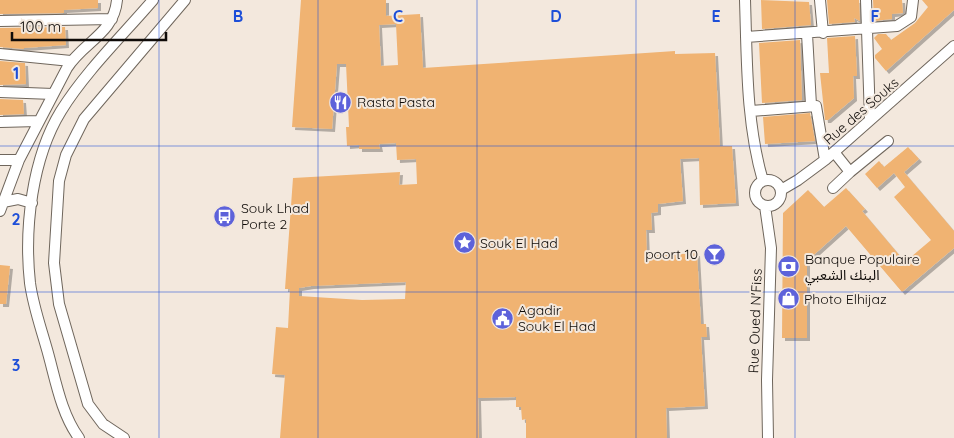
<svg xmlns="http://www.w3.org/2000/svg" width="954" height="438" font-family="Quicksand,'Noto Sans Arabic',sans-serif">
	<defs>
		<filter id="shadow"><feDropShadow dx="3" dy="3" stdDeviation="0" flood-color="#0004"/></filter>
	</defs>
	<rect width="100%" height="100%" fill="#f3e8dd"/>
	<path fill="#f0b372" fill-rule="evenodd" filter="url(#shadow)" d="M0,0H98V8L64,10V13L0,14Z
		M301,0H386V16L420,14L423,68L675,51V54L715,53L720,146H732L736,203L700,205L699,158L680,159L683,201L658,204V212L651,213L652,230H646L647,256L697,253L701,324H706L707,337H701L705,406L666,408L667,438H526V419L522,420L521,407H516V397L478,398L479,438H280L285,375L272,374L276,327L288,328L290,289H285L293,178L400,172L399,185L417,184L416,159L397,160L396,143L379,144L380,149H359V145L347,146L346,127H349L346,64H337L332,129L292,127ZM396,24L398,65L381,66L379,25ZM406,282L405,299L362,300L299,296V288L311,286Z
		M761,0L809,2L811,25L762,29Z
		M827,0H859L860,21L854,18L855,22L829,24Z
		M873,0H902L903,13L892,14V19L874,21Z
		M922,0H954V10L886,71L875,58V55L882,49L874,38L878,34H886L891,40L915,23L928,7Z
		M65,27L66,45L24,48V49L0,47V28Z
		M855,36L857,76H853L854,98L828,120H825L820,73H829L827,38Z
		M800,40L802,100L762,103L759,43Z
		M0,61L25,63L26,84L0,85Z
		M0,99L23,100L24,114L0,115Z
		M810,113L815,141L765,144L763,117Z
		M908,147L919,159L904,172L954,231V248L902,292L846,226L807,261V338H782L783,213L808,190L824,207L846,188L865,209L862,211L905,262L931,240L894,197L905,187L894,173L877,188L865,174L879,161L884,167Z
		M0,265L10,266L6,304H0Z"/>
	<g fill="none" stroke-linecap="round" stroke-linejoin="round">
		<defs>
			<path id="minor" d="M745,0C747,60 746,123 763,181
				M820,0L823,33
				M866,0L870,119
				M0,21L112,19
				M807,34L811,105
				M746,37L897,26L911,17L913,0
				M0,54L71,61
				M0,92L53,94
				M751,111L816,106L825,160
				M0,122L38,121
				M0,160H19
				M850,172L888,141
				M755 193a13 13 0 1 1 26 0a13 13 0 1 1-26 0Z
				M833,188L850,172L834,152
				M781,190L798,180L825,160L954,46
				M3,202L18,199L32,203
				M765,206L771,248L767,380L768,438
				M0,211L19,160L67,68C83,42 114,34 117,0
				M79,438C60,412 55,376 46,346C40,325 33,305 30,283C24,228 32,158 61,111C85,72 123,35 153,0
				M124,438L103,424L88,404L59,304L54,263L59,181L66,155L84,119L185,0"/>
		</defs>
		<use href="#minor" stroke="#6f665c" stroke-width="12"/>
		<use href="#minor" stroke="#fff" stroke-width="10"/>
	</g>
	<path fill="none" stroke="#1d4ed8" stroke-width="1" stroke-opacity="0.55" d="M159,0V438M318,0V438M477,0V438M636,0V438M795,0V438M0,146H954M0,292H954"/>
	<defs>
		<symbol id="restaurant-disc" viewBox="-11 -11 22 22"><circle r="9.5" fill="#5d62da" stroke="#f3e8dd"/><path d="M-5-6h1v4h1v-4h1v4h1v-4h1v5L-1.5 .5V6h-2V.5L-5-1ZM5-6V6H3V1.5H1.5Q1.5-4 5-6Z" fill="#fff"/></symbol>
		<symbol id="bus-disc" viewBox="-11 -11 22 22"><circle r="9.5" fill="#5d62da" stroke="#f3e8dd"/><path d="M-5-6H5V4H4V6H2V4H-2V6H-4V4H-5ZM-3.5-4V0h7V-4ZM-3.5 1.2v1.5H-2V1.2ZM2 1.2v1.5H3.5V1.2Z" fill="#fff"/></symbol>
		<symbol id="sight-disc" viewBox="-11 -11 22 22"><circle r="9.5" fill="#5d62da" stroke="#f3e8dd"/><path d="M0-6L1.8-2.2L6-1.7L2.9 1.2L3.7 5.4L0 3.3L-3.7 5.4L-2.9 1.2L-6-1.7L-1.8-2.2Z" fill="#fff"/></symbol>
		<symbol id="bar-disc" viewBox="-11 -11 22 22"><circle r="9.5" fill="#5d62da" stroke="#f3e8dd"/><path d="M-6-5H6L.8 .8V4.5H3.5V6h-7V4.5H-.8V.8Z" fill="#fff"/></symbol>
		<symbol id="bank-disc" viewBox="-11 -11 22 22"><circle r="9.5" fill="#5d62da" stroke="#f3e8dd"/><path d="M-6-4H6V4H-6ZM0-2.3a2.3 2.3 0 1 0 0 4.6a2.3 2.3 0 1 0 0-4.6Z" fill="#fff"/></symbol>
		<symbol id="shop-disc" viewBox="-11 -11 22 22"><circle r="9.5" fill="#5d62da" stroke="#f3e8dd"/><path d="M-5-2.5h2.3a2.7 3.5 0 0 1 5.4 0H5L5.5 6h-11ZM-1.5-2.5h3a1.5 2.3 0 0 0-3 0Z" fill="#fff"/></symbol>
		<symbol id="civic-disc" viewBox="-11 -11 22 22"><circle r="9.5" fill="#5d62da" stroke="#f3e8dd"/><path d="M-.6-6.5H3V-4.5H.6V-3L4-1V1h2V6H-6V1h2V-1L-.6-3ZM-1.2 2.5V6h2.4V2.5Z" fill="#fff"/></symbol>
	</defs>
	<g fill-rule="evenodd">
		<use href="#restaurant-disc" x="328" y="90" width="25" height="25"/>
		<use href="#bus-disc" x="212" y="204" width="25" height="25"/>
		<use href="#sight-disc" x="452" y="230" width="25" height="25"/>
		<use href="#bar-disc" x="702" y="242" width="25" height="25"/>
		<use href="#bank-disc" x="776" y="254" width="25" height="25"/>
		<use href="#shop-disc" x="776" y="286" width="25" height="25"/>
		<use href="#civic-disc" x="490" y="306" width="25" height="25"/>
	</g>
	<g text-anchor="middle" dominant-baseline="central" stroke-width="4" stroke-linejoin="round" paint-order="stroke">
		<g font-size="14" fill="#0f0b08" stroke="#f3e8dd" text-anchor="start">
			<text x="357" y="102">Rasta Pasta</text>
			<text x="241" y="208">Souk Lhad<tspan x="241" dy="16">Porte 2</tspan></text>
			<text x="480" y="243">Souk El Had</text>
			<text x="698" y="254" text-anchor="end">poort 10</text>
			<text x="805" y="259">Banque Populaire<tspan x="805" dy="16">البنك الشعبي</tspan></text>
			<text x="804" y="299">Photo Elhijaz</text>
			<text x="518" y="310">Agadir<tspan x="518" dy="16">Souk El Had</tspan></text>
		</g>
		<g font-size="14" fill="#0f0b08" stroke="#f3e8dd">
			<text transform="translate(861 111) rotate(-41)">Rue des Souks</text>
			<text transform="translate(755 321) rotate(-88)">Rue Oued N'Fiss</text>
		</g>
	</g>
	<g font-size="16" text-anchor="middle" font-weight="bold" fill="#1d4ed8" stroke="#f3e8dd" stroke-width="4" stroke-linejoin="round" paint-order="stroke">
		<text x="238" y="22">B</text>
		<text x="398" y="22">C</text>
		<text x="556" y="22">D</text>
		<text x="716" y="22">E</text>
		<text x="875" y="22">F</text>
		<text x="16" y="79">1</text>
		<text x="16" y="225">2</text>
		<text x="16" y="371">3</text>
	</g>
	<path d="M12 32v8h154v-8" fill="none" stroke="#0f0b08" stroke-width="2.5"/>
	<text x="20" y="32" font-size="15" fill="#0f0b08" stroke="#f3e8dd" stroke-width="4" paint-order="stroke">100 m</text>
</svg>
